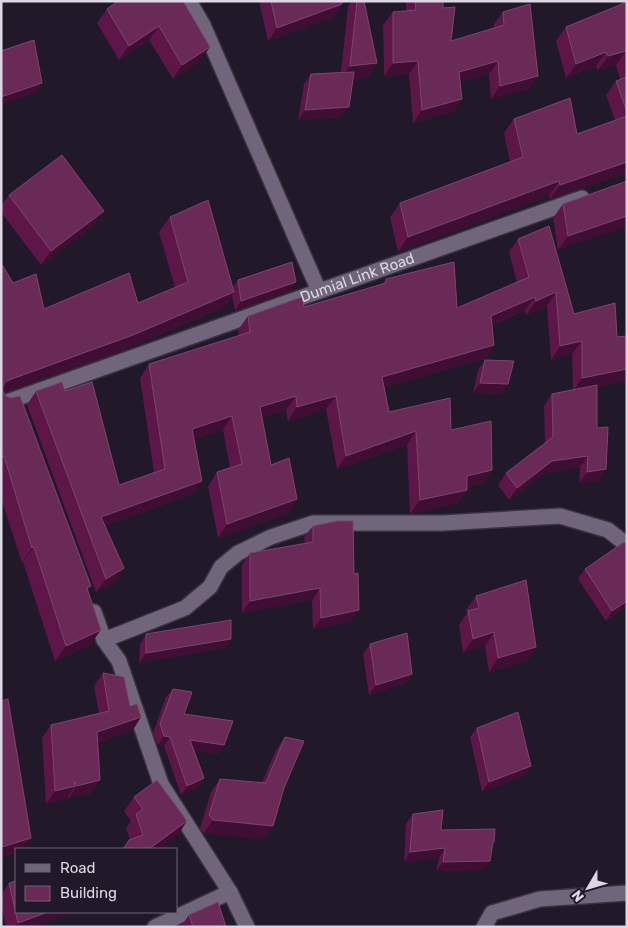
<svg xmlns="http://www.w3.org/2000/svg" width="628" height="928" font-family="Rubik,sans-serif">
	<rect width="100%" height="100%" fill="#21182a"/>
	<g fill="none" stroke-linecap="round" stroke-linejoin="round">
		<defs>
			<g id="minor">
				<path d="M189,1L203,25L319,291"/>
				<path id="s1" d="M1,404L582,198"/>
				<path d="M94,612L104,640L119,661L161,784L230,892L247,927"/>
				<path d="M104,640L185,608L210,587L221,567L238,553L271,537L313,523H443L560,516L608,530L627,545"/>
				<path d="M155,927L230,892"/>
				<path d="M484,927L492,913L540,899L627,893"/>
			</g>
		</defs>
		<use href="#minor" stroke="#393240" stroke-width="18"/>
		<use href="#minor" stroke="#70657b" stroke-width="15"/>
	</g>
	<path fill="#5d1647" d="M183,1L200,61L173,79L149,40L119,60L97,23L107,9Z
		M259,1H342V4L333,17L268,41Z
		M352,1H364L377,63L368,77L353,79L342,117L298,120L304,84L311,74L341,72L348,6Z
		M406,1H443V8L451,41L494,28V24L503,12L529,89L491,99L489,74L460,82L462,99L453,112L413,123L409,74L384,76L383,25L393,12L406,11Z
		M627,2V173L550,199L549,196L398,252L390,217L400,203L510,162L504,133L514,119L577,134L615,120L606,95L616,81L620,79L616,65L598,70L596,66L566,78L556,41L566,27Z
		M627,181L558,250L553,218L563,204Z
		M9,195L94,225L41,265L1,212V206Z
		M170,217L233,287L238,280L296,282L289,292L235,311L232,296L224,307L122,351L4,393L88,590L90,645L55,661L23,562L22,563L1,498V263L13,283L44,309L138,303L175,288L159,232Z
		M518,239L574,314L617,337L627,336V381L597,387V428L606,469L598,481L579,483L580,467L544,473L509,500L498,485L506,473L545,443L544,406L552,394L573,390L572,354L551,360L547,306L526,315L525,310L492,325L494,345L485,359L384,387L389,412L451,430L492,470L483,483L467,487V490L458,503L410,514L407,445L337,469L326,409L288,421L286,410L262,417L271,465L297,499L288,513L218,538L208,486L217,472L230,468L223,430L194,439L192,494L105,526L124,568L115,582L96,592L27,405L36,391H65L119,485L154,472L140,378L149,364L239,336L238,330L248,316L304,307L382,284L386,279L457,308L517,282L509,252Z
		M485,360L502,394L473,393L478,370Z
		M313,526L351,621L313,629L312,600L242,613V565L250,553L305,544L304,537Z
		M585,569L627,606L606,621L578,579Z
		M476,596L536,647L527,661L489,672L485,646L463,653L459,625L467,613L466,610Z
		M146,634L231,639L224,648L139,663L140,644Z
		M370,644L412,674L406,683L369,695L363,654Z
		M103,673L133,730L98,742L100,780L92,793L68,798L67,797L66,799L46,804L42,738L51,725L99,713L94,686Z
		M173,689L184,714L224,745L218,754L194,750L204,778L198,787L181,795L164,746L158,745L153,733L166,697Z
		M477,728L531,766L524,776L482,792L470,737Z
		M285,737L284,788L273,826L263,839L204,833L200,828L211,792L220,779L262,783L276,750Z
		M134,797L178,835L158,849H122L129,840L130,839L126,828L131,821L124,811Z
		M413,814L441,830L494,842L493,845L483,870L436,871L439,858L404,862L406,824Z
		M9,883L35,927H6L1,904V895Z
		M189,915L226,927H183L182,925Z"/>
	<path fill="#3f0e34" d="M342,4L333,17L268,41L277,28Z
		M159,26L149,40L119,60L129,46Z
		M210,47L200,61L173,79L182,65Z
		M626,51L616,65L598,70L608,56Z
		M606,52L596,66L566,78L576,64Z
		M418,61L409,74L384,76L393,63Z
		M498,61L489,74L450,85L459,72Z
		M377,63L368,77L340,80L350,66Z
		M538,76L529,89L491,99L500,86Z
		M42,83L35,93L1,105V97Z
		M462,99L453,112L413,123L422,110Z
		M349,107L342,117L298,120L305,110Z
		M627,162V173L550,199L560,185Z
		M559,181L549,196L398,252L408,237Z
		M104,211L94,225L41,265L51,251Z
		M627,216V227L558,250L568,236Z
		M296,282L289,292L235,311L241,301Z
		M234,292L224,307L122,351L1,394V388L5,382L9,380Z
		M556,292L547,306L526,315L536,301Z
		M535,297L525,310L481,329L491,316Z
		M582,341L572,354L551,360L560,346Z
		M494,345L485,359L373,390L382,377Z
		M627,369V381L573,392L582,378Z
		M480,383L508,384L502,394L473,393Z
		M296,396L286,410L250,421L260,407Z
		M336,396L326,409L288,421L297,407Z
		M232,416L223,430L182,442L192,429Z
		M416,431L407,445L337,469L346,456Z
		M588,456L580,467L544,473L509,500L517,488L552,461Z
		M606,469L598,481L579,483L587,472Z
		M492,470L483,483L457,489L467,476Z
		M202,481L192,494L91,531L101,517Z
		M467,490L458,503L410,514L420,500Z
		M297,499L288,513L218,538L227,524Z
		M34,547L23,562L22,563L32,548Z
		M124,568L115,582L96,592L106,579Z
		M320,588L312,600L242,613L250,601Z
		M627,601V606L606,621L612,611Z
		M359,610L351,621L313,629L321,618Z
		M101,630L90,645L55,661L66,646Z
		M494,632L485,646L463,653L473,639Z
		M231,639L224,648L139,663L146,653Z
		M536,647L527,661L489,672L498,658Z
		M412,674L406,683L369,695L376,685Z
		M141,717L133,730L88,745L97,732Z
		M164,736L170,737L164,746L158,745Z
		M190,740L224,745L218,754L184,749Z
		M531,766L524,776L482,792L489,782Z
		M204,778L198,787L181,795L187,786Z
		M100,780L92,793L68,798L77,786Z
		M75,786L66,799L46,804L55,791Z
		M213,820L273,826L263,839L204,833Z
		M187,821L178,835L158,849H149Z
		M31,838L23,849H16V853L1,858V849L2,847Z
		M445,848L439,858L404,862L410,852Z
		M490,861L483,870L436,871L443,862Z
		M48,912H76L35,927H15L18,923Z"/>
	<path fill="#6a2a58" stroke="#7c456d" d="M118,1H183L210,47L182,65L159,26L129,46L107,9Z
		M271,1H342V4L277,28Z
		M357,1H364L377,63L350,66Z
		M415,1H443V8L455,7L451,41L504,25L503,12L530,4L538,76L500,86L498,61L459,72L462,99L422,110L418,61L393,63V12L416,10Z
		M627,2V54L626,51L608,56L606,52L576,64L566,27Z
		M34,40L42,83L1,97V51Z
		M354,72L349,107L305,110L311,74Z
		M627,77V112L616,81Z
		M570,98L577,134L627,116V162L560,185L559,181L408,237L400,203L523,157L514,119Z
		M62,155L104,211L51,251L9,195Z
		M627,181V216L568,236L563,204Z
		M208,200L234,292L133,335L9,380L5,382L3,386V392L6,396L11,398L20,396L91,586L87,588L101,630L66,646L34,547L32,548L4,456L1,457V263L13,283L36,274L44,309L129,273L138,303L188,282L170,217Z
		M549,226L574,314L615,303L617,337L627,336V369L582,378V341L560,346L556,292L536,301L535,297L491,316L494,345L382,377L389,412L450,398L451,430L491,421L492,470L467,476V490L420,500L416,431L346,456L336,396L297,407L296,396L260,407L271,465L289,458L297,499L227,524L217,472L242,464L232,416L192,429L202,481L101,517L124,568L106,579L36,391L62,382L65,391L92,382L119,485L165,469L149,364L250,332L248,316L302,297L304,307L386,283V279L454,262L457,308L529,277L518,239Z
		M292,262L296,282L241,301L238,280Z
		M485,360L514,361L508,384L480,383Z
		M597,385V428L608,427L606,469L587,472L588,456L552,461L517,488L506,473L553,437L552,394Z
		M337,521H353L354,574L358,573L359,610L321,618L320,588L250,601V553L313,542V526Z
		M624,542L627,545V601L612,611L585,569Z
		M526,580L536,647L498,658L494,632L473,639L468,611L479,608L476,596Z
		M231,620V639L146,653V634Z
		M407,633L412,674L376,685L370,644Z
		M103,673L124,677L130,706L137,704L141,717L97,732L100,780L77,786L74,781L75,786L55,791L51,725L109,711Z
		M173,689L192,692L184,714L233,721L224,745L190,740L204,778L187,786L170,737L164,736L160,724Z
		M8,699L31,838L2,847L1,843V701Z
		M518,712L531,766L489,782L477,728Z
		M285,737L304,741L284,788L273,826L213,820L209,815L220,779L266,783Z
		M157,780L187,821L149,849H125L124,848L129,840L143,835L136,814L143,809L134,797Z
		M443,810L441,830L495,829L494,842H493L490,861L443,862L445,848L410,852L413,814Z
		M16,881V912H48L18,923L9,883Z
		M218,902L226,927H193L189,915Z"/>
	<g text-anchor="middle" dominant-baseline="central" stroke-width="5" stroke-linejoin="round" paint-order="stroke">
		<g font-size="15" fill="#ddd7e3" stroke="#21182a">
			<text stroke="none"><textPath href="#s1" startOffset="378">Dumial Link Road</textPath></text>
		</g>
	</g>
	<rect width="628" height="928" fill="none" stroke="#ddd7e3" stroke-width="5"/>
	<rect x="15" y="848" width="162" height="65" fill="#21182a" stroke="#6c6474"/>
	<rect x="25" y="864" width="25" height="8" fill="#70657b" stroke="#6c6474"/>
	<text x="60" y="873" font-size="15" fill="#ddd7e3">Road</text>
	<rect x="25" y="886" width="25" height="15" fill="#6a2a58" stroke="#6c6474"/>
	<text x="60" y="898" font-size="15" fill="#ddd7e3">Building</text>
	<g transform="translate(588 888) rotate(232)" stroke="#21182a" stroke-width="4" paint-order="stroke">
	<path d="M0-4L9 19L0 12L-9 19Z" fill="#ddd7e3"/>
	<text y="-8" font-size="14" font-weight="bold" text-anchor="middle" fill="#ddd7e3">N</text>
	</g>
</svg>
